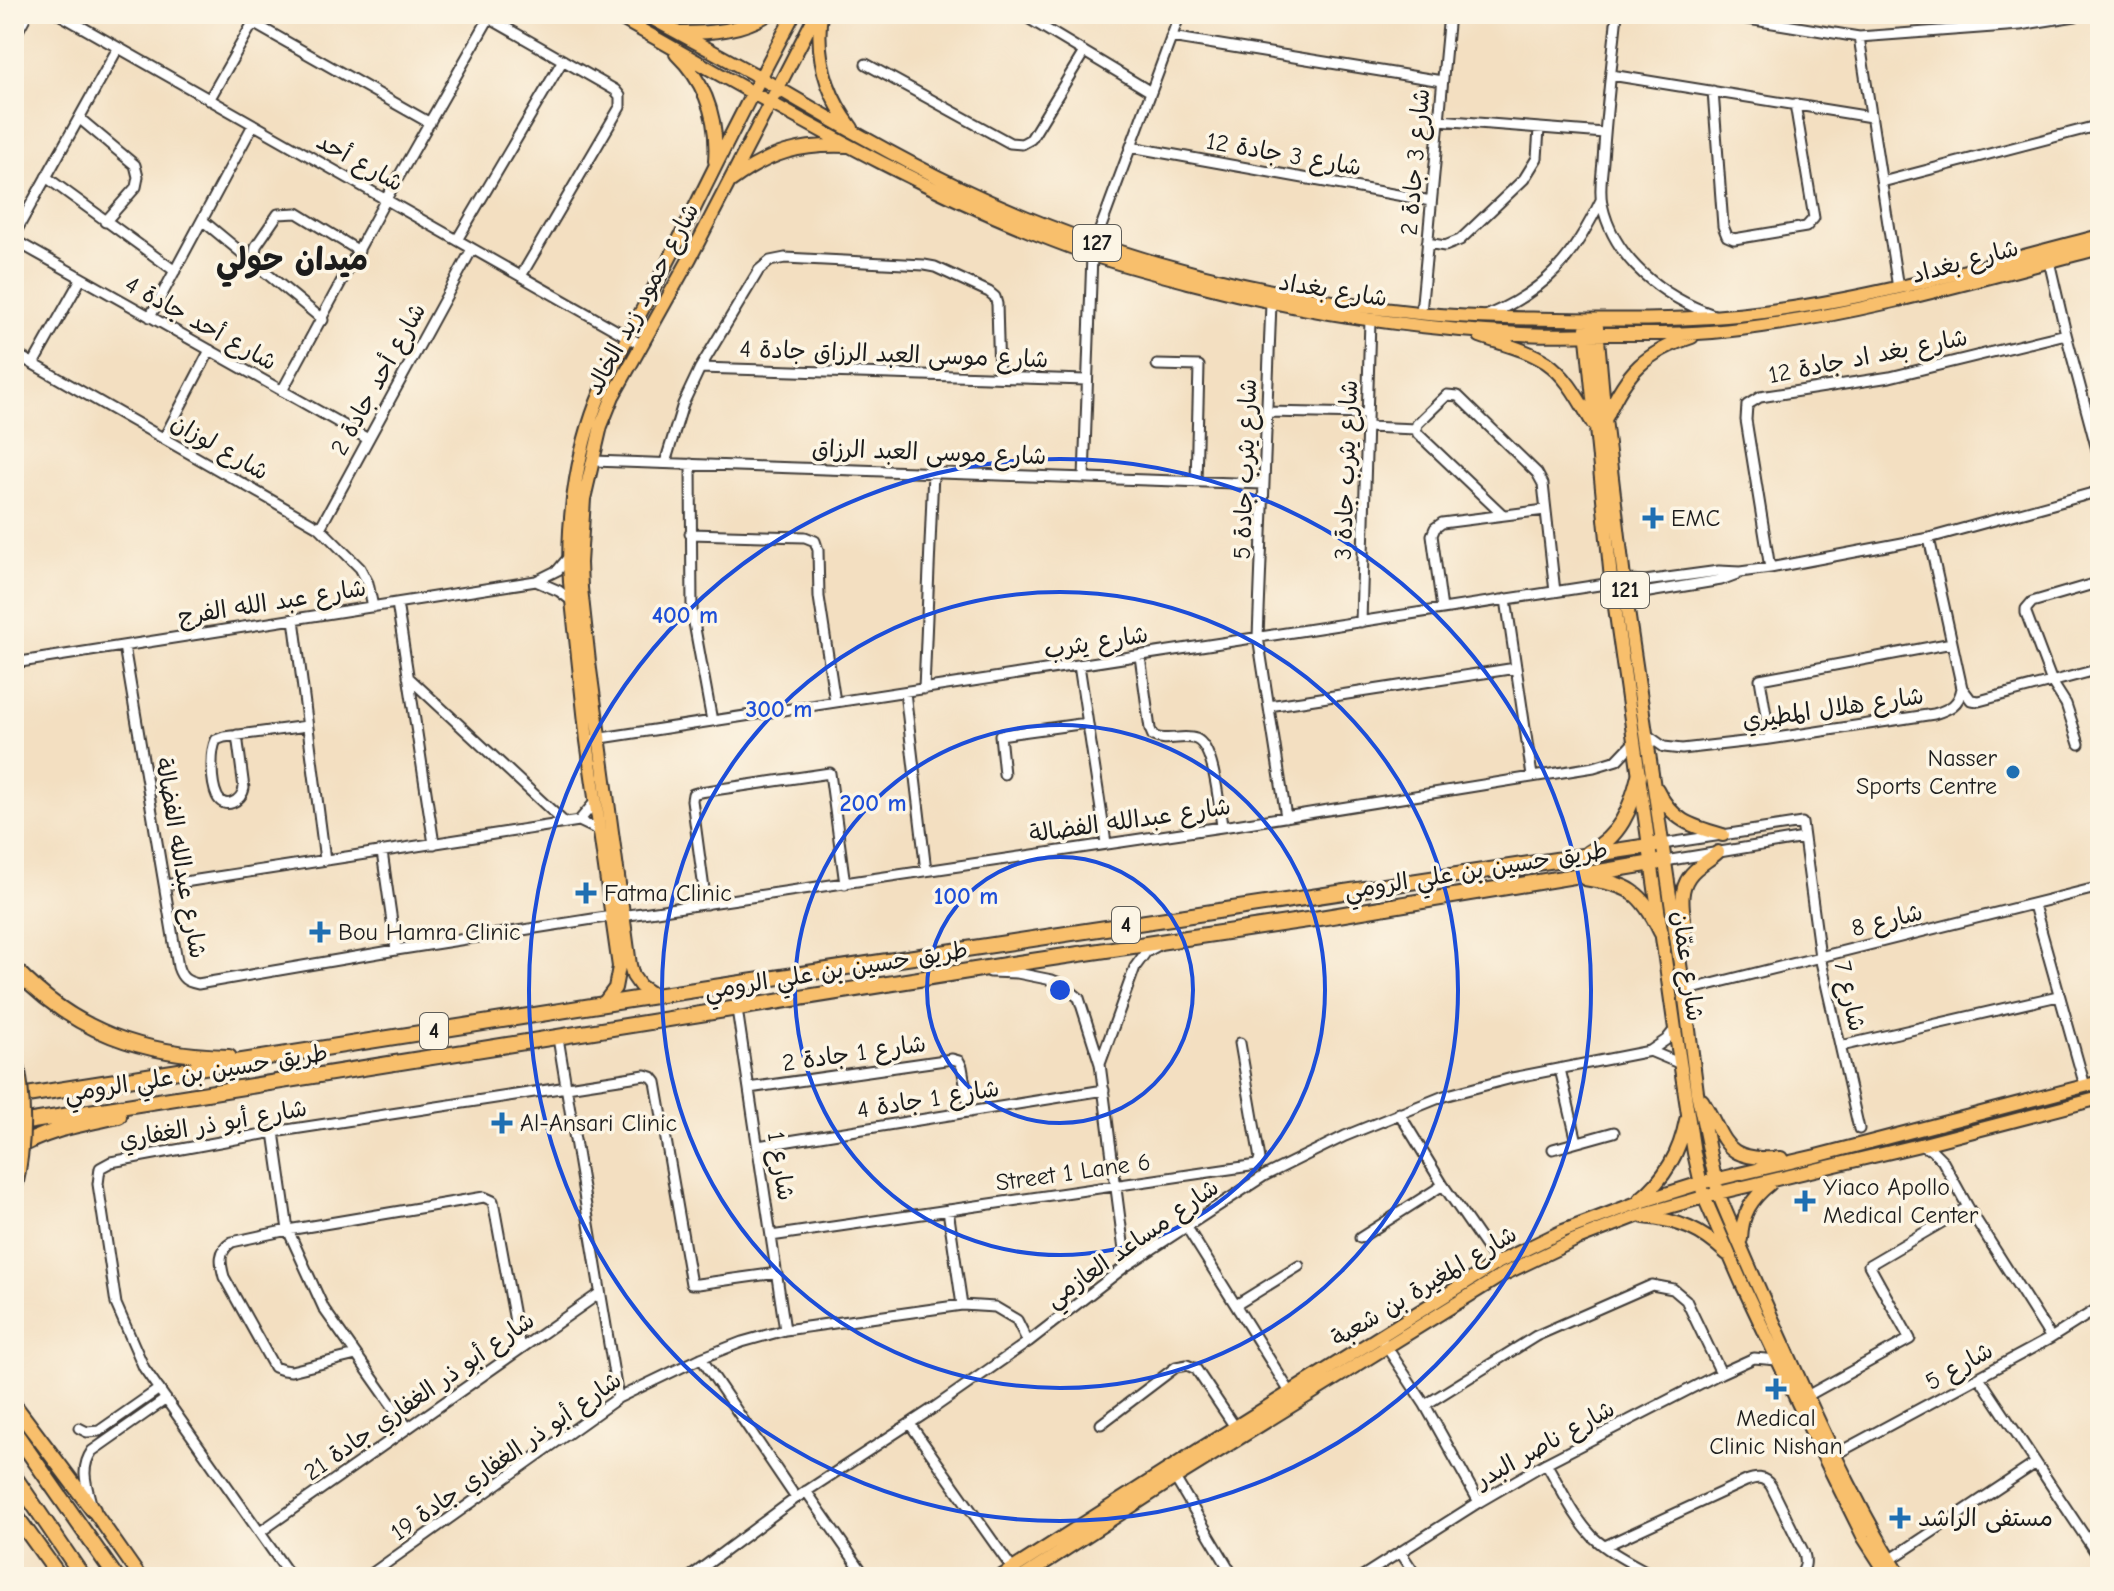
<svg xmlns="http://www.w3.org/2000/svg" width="2114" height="1591" font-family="'Comic Neue','Playpen Sans Arabic',sans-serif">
	<rect width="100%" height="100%" fill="#fcf5e5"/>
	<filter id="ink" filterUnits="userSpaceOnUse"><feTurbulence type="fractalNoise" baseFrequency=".0125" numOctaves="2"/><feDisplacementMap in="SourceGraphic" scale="16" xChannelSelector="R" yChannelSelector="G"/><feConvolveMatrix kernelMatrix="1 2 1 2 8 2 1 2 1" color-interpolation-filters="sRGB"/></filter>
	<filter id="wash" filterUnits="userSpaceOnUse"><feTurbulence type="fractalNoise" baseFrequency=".006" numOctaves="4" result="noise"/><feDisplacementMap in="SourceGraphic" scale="32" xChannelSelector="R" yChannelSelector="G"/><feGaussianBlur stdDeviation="1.8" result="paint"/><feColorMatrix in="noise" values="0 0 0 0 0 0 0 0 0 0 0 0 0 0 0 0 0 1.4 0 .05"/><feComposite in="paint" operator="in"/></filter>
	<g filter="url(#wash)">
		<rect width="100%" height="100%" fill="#f3dfc1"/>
	</g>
	<g filter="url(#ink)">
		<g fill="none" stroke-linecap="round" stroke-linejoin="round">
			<defs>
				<path id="minor" d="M59,14L642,345
					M482,14L615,90L620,96V107L521,276
					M1021,14L1151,92
					M1617,14C1612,63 1606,112 1603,161C1602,174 1599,190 1602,204C1614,260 1663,297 1714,315
					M1717,14L1859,37L2020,25L2088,14
					M253,23L430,123
					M1171,37L1442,81
					M1859,37L1898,288
					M14,38L27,14
					M866,64L1010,143L1022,144L1031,139L1084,52
					M1611,75L1871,117
					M1713,91L1723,226L1727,236L1734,239L1806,227L1814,218L1795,104
					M209,100L258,14
					M79,118L135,165L138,177L136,187L105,222
					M1439,120L1604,133
					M1131,147L1431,201
					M46,177L175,271
					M1882,182L2100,125
					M202,220L323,320
					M14,235L118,48
					M14,240L368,439
					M457,240L563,60
					M1095,243L1180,14
					M1427,243L1445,246L1460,240L1524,179L1537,158L1539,129
					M2049,261L2066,334L2100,461
					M254,262L256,246L278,214L297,213L359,251
					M1271,303L1258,637L1286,817
					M1421,313L1449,14
					M1486,316C1547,290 1573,258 1601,200
					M150,317L253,125
					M14,353L320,528L360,568L368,583L373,607
					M33,364L81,279
					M1157,365L1199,366L1196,482
					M700,368L1086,380
					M282,391L386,199L489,18
					M1267,412L1367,414
					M1367,427L1416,429
					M1416,429L1417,424L1447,395L1458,396L1537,473L1543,484L1555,592
					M1416,429L1418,434L1503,515
					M164,438L210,350
					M593,461L1264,484
					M665,463L683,404L700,368L759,270L770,261L785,258L924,265L935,267L989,292L995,297L997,304L999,377
					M691,464L692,612L712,721
					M1084,478L1092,255
					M320,528L472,249
					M690,534L805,537L815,541L818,550L819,597L835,702
					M1929,538L1962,688L1971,700L1979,701L2100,669
					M1770,568L1746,420L1747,405L1760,397L1890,377L2066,334
					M1623,577L1629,580L1645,581L1719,571L1740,572L1770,568L1929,538L2100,491
					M536,581L559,591L572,601
					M1506,599L1532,776
					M397,603L434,844
					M1627,604L1637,594L1721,580L1737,574
					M1442,609L1432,535L1435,528L1442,523L1545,510
					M294,619L325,860
					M1361,622L1370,320
					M124,646L178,967C182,979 186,981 198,984L396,950L612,916
					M1140,656L1150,729L1153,736C1167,743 1182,734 1196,739C1215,747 1219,807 1222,826
					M14,663L536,581L558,570L568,558
					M1079,665L1106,843
					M408,677L565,823
					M924,689L933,472
					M905,692L926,871
					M1269,706L1516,668
					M237,735L244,788C242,801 224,811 217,796C211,783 210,752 216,740L224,737L307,726
					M1647,735L1664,747L1682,749L1770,739L1934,714C1950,709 1959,705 1962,688
					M595,739L1612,583
					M1770,739L1760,679L1952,643
					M2079,744L2066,704L2052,682L2026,613V609L2032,602L2100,582
					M1004,774L1000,735L1087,723
					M579,821L595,802
					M1662,844L1802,823L1820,957L1859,1129
					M382,852L396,950
					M1665,861L1804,838
					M165,885L579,821L600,831
					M706,904L692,800L693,794L700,792L830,773L845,884
					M2034,905L2085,1086
					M622,916L1235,825L1594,767L1617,760L1635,741
					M990,972L1017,973L1052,980L1062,984L1079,998L1100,1064L1126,1266
					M1684,991L2100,887
					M737,1009L785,1330
					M558,1038L618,1398
					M1240,1043L1260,1159L1257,1165
					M1841,1046L2058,996
					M1650,1051L1681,1064
					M1100,1064L1135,967L1146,952L1159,945
					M1560,1069L1577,1142
					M749,1088L952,1059L959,1061L962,1067L970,1112
					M1399,1113L1443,1185L1497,1263
					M274,1132L288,1230L324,1309L408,1428
					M1920,1145L1932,1150L1942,1160L1968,1207L2051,1338
					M758,1146L1104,1090
					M1553,1149L1614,1132
					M948,1210L962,1305
					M1186,1226L1290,1392
					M771,1236L1257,1165
					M1360,1238L1443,1185
					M1236,1305L1299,1266
					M1384,1343L1425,1405L1479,1502
					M356,1355L291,1371L283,1370L274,1367L224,1277C220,1262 218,1251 232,1242L288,1230L484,1197L493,1201L520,1349
					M701,1358L796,1498
					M1979,1377L2100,1559
					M1807,1396L1910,1339L1869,1265L1968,1207
					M1425,1405L1536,1336L1652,1285L1673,1289L1686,1300L1721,1373
					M910,1424L1016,1574
					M1101,1424L1176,1367L1187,1365L1196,1369L1235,1427
					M79,1428L87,1432L99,1431L159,1389
					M1834,1455L2051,1338L2100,1307
					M1546,1463C1561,1488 1573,1516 1593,1537C1611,1554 1636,1565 1656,1577
					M1175,1478L1234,1577
					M806,1491L866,1577
					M91,1503C86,1484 80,1468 92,1451L166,1399
					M260,1532L600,1293
					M1605,1546L1746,1481C1756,1477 1764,1476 1771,1486L1804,1553C1807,1563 1805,1569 1799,1577
					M1401,1553L1417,1577
					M1890,1560L2036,1463
					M291,1577L144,1368L116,1304L98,1184L100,1168L111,1162L274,1132L645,1075L652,1077L656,1082L691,1284H698L777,1273
					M367,1577L618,1398L701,1358L742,1342L785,1330L962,1305L995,1307L1017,1320L1028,1342
					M690,1577L796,1498L935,1407L1028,1342L1126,1266L1264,1176L1345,1136L1444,1096L1512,1078L1650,1051L1666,1040L1675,1029
					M1361,1577L1479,1502L1546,1463L1721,1373L1754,1358L1777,1360"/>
				<path id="major" d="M613,14C768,101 922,195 1090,254C1121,265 1155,273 1188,282C1297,311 1408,329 1521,334C1549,336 1578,334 1607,334C1651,334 1696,335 1740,329C1863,314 1981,279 2100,248
					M644,14C680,34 716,53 752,73C820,113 889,154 960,188C1104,257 1260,297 1418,313C1463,318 1510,318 1556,319C1630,320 1705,321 1778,310C1887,295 1994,263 2100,236
					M821,14C815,57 826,94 852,128
					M680,33C712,33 741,31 769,14
					M676,54C706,83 718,120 715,161
					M731,181C770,152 800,144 848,146
					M1597,327L1605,419L1627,604L1684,991L1697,1092L1715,1179L1718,1193C1745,1258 1773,1321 1802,1385C1832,1451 1863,1516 1901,1577
					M1586,328L1611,579L1675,1029L1694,1153L1704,1197L1743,1286L1816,1441L1864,1538L1889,1577
					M1480,336C1502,344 1526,349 1546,362C1568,377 1580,402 1593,424
					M1607,416C1626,372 1646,352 1692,337
					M1657,789C1672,821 1691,826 1723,835
					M1680,951C1693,927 1673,900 1689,877C1696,866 1709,861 1718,852
					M655,996L640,986L633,976L630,965L589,662L581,588L580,563L584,499L601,426L613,396L690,258L816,14
					M603,1004L615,988L619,967L587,741L570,582C566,517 578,440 606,381C626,337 651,295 673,252C712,172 752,92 794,14
					M1702,1100C1728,1142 1721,1161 1781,1158
					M1640,1199C1666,1178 1680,1152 1686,1120
					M1644,1217C1678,1220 1702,1230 1727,1254
					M1741,1239C1742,1214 1751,1199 1770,1184
					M93,1510L140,1577
					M1000,1577L1200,1449L1497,1263L1563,1231L1634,1204L1701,1183L1816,1156L2100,1082
					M1023,1577L1175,1478L1504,1274L1575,1240L1637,1216L1718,1193L1920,1145L2100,1098"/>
				<path id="highway" d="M1588,853C1620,837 1631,809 1639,776
					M1585,878C1629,885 1641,890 1661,932
					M14,968C74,1032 143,1055 229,1057
					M14,1097L655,996L1662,844
					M14,1124L1012,964L1314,919L1665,861
					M14,1150C46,1129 83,1124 119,1116
					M14,1405L93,1510
					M14,1431L116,1577
					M14,1476L83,1577
					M14,1513L60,1577"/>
			</defs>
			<use href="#minor" stroke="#3c3935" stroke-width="13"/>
			<use href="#major" stroke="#3c3935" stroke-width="16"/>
			<use href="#highway" stroke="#3c3935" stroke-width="18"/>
			<use href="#minor" stroke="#fff" stroke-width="9"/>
			<use href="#major" stroke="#f8bf6c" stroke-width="12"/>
			<use href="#highway" stroke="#f8bf6c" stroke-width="14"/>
			<defs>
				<path id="highway-bridge" d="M14,1051C25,1098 25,1144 14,1191"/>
			</defs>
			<use href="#highway-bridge" stroke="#3c3935" stroke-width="18" stroke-linecap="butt"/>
			<use href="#highway-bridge" stroke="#f8bf6c" stroke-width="14"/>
		</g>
	</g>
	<g fill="none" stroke="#1d4ed8" stroke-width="4">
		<circle cx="1060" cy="990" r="133"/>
		<circle cx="1060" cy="990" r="265"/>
		<circle cx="1060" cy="990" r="398"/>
		<circle cx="1060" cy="990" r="531"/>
	</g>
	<g fill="#1f6fb2" stroke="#fcf5e5" stroke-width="3">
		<path d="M1649 506h8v8h8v8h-8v8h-8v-8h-8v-8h8z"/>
		<circle cx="2013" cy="772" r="8"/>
		<path d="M582 881h8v8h8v8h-8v8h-8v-8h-8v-8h8z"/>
		<path d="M316 920h8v8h8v8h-8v8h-8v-8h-8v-8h8z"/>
		<path d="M498 1111h8v8h8v8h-8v8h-8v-8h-8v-8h8z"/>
		<path d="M1801 1189h8v8h8v8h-8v8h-8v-8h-8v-8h8z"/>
		<path d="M1772 1377h8v8h8v8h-8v8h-8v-8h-8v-8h8z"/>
		<path d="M1896 1506h8v8h8v8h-8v8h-8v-8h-8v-8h8z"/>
	</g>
	<g text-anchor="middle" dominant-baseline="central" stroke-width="7" stroke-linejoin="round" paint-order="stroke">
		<g fill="#fcf5e5" stroke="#5f5d58" stroke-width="2">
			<rect x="1073" y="225" width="48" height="36" rx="6"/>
			<rect x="1601" y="572" width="48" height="36" rx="6"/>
			<rect x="1112" y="907" width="28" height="36" rx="6"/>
			<rect x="420" y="1013" width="28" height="36" rx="6"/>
		</g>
		<g font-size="22" font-weight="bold" fill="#1c1c1c">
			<text x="1097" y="243">127</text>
			<text x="1625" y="590">121</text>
			<text x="1126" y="925">4</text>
			<text x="434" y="1031">4</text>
		</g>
		<g font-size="24" fill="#1c1c1c" stroke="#fcf5e5">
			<text transform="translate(1284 154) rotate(10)">شارع 3 جادة 12</text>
			<text transform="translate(360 162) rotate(29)">شارع أحد</text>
			<text transform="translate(1415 162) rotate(-85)">شارع 3 جادة 2</text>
			<text transform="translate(1965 261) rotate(-15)">شارع بغداد</text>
			<text transform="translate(1333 290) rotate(9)">شارع بغداد</text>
			<text transform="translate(642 299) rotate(-62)">شارع حمود زيد الخالد</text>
			<text transform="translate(201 323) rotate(29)">شارع أحد جادة 4</text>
			<text transform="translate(894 354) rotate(2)">شارع موسى العبد الرزاق جادة 4</text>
			<text transform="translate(1868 356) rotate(-11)">شارع بغد اد جادة 12</text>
			<text transform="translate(378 379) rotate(-61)">شارع أحد جادة 2</text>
			<text transform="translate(220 447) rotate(30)">شارع لوزان</text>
			<text transform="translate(929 452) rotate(2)">شارع موسى العبد الرزاق</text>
			<text transform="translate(1245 469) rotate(-88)">شارع يثرب جادة 5</text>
			<text transform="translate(1346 470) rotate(-88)">شارع يثرب جادة 3</text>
			<text transform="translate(272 602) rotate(-9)">شارع عبد الله الفرج</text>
			<text transform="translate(1096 642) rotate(-9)">شارع يثرب</text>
			<text transform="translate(1833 708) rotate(-8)">شارع هلال المطيري</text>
			<text transform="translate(1130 820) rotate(-8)">شارع عبدالله الفضالة</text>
			<text transform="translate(181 858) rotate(80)">شارع عبدالله الفضالة</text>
			<text transform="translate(1476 870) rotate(-9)">طريق حسين بن علي الرومي</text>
			<text transform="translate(1887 920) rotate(-14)">شارع 8</text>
			<text transform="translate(1688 966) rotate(82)">شارع عمّان</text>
			<text transform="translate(836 970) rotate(-9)">طريق حسين بن علي الرومي</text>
			<text transform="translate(1850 996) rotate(77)">شارع 7</text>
			<text transform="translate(854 1053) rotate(-8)">شارع 1 جادة 2</text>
			<text transform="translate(196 1073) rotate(-9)">طريق حسين بن علي الرومي</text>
			<text transform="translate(928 1099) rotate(-9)">شارع 1 جادة 4</text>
			<text transform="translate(213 1124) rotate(-10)">شارع أبو ذر الغفاري</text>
			<text transform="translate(781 1166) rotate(81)">شارع 1</text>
			<text transform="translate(1073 1172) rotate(-8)">Street 1 Lane 6</text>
			<text transform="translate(1132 1243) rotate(-35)">شارع مساعد العازمي</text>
			<text transform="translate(1424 1286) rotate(-31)">شارع المغيرة بن شعبة</text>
			<text transform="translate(1959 1366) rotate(-29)">شارع 5</text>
			<text transform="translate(419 1396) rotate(-35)">شارع أبو ذر الغفاري جادة 21</text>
			<text transform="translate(1545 1444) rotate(-29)">شارع ناصر البدر</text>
			<text transform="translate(506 1456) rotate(-35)">شارع أبو ذر الغفاري جادة 19</text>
		</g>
		<g font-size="24" fill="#1c1c1c" stroke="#fcf5e5" text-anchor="start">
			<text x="1671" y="518">EMC</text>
			<text x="1997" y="758" text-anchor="end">Nasser<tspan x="1997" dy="28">Sports Centre</tspan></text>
			<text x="604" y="893">Fatma Clinic</text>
			<text x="338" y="932">Bou Hamra Clinic</text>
			<text x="520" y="1123">Al-Ansari Clinic</text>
			<text x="1823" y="1187">Yiaco Apollo<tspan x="1823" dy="28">Medical Center</tspan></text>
			<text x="1776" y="1418" text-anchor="middle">Medical<tspan x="1776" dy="28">Clinic Nishan</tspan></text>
			<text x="1918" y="1518">مستفى الراشد</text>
		</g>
		<g font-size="32" font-weight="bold" fill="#1c1c1c" stroke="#fcf5e5">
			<text x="292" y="259">ميدان حولي</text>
		</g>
	</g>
	<circle cx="1060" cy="990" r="12" fill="#1d4ed8" stroke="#fcf5e5" stroke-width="4"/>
	<g font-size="24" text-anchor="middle" font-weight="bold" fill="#1d4ed8" stroke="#fcf5e5" stroke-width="7" stroke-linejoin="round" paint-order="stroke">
		<text x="685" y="623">400 m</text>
		<text x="779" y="717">300 m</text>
		<text x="873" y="811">200 m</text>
		<text x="966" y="904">100 m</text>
	</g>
	<rect width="2114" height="1591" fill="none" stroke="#fcf5e5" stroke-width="48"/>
</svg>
